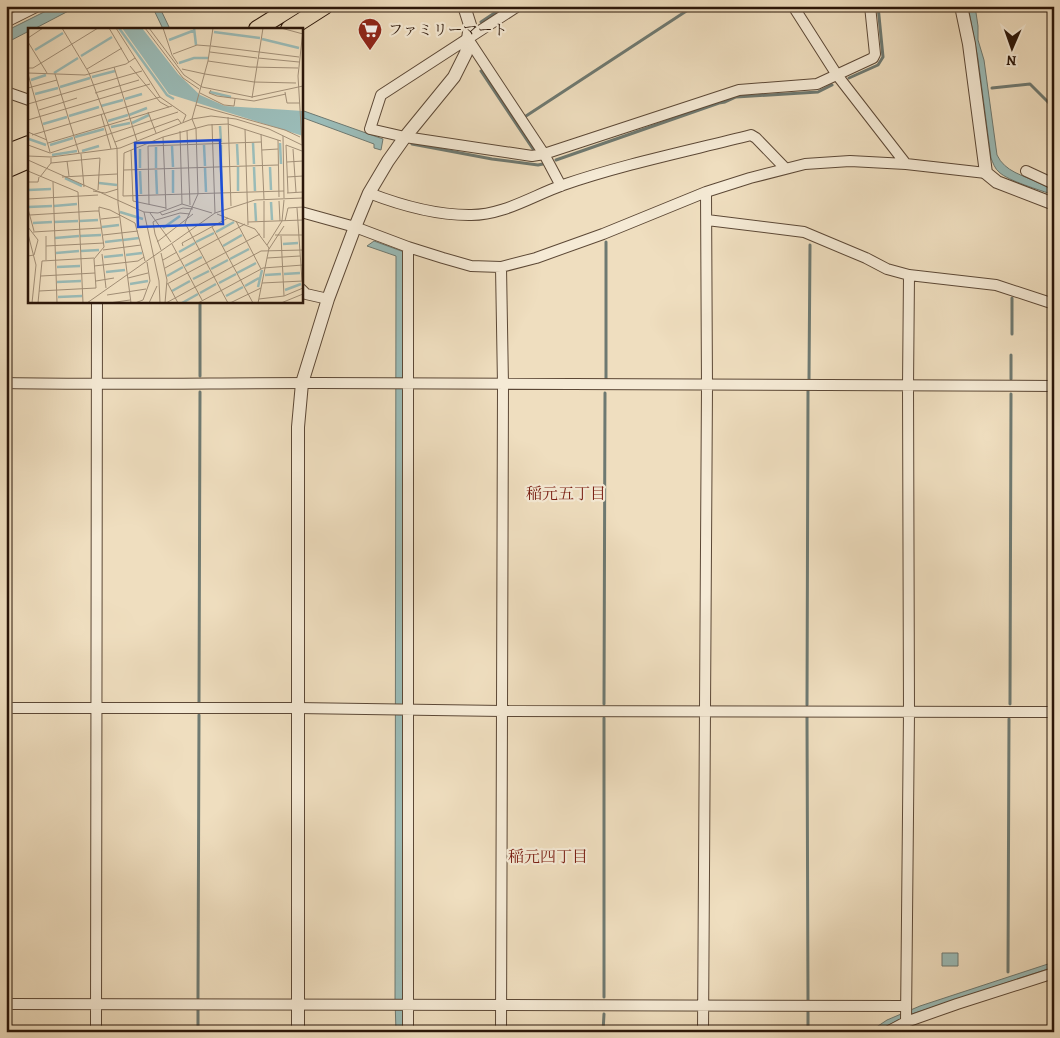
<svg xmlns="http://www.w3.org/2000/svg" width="1060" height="1038" font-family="Alegreya,'Noto Serif JP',serif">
	<rect width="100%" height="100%" fill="#efdebf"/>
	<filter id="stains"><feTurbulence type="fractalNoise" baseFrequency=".004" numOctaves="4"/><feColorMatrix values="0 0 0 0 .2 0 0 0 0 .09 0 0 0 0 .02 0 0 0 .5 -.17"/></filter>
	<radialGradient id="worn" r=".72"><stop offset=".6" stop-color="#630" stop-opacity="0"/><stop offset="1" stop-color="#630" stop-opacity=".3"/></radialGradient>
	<path fill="#9abbb7" stroke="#6e7971" d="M56,6H78L34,29H29V31L6,43V31Z
		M152,6H159L170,29H163Z
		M968,6H975L978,26V40L984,60L997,155C1005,172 1023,175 1039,183C1044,185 1049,188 1054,191V195C1040,190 1008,181 999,172C995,169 993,163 991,158L978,59Z
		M301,110L383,139L381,150L374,148V144L301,117Z
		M374,241L404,252L403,705L404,1032H396L395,999L396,256L367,246Z
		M942,953H958V966H942Z
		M1054,962V967L921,1011L903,1017L877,1032H869L887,1020L920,1006Z"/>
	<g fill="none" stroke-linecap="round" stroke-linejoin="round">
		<path stroke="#6e7971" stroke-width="3" d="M481,22L505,6
			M481,71L533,149
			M849,78L878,65L883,57L878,6
			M992,88L1030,84L1054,108
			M526,116L694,6
			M412,144L492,159L538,165L543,164
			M556,160L719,103L725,102L736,97L818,92L832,85
			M1012,334V298
			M1011,355V379
			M200,376V301
			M606,379V242
			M809,380L810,245
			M199,702L200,392
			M604,704L605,393
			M1010,704L1011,394
			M807,705L808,391
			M807,717L808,1000
			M1008,972L1009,719
			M604,997V718
			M198,998L199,715
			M198,1009V1032
			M808,1011V1032
			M603,1032L604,1014"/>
		<defs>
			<path id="minor" d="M518,6L381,95L370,129L405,137L532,156L544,154L739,90L817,84L873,58L875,54L870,6
				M793,6L837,75L906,164
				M6,22L38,6
				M468,39L544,154L561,186
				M6,92L29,100
				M1026,171L1054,184
				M369,193C400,205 434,215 469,215C502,216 532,196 563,185C624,164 688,151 751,135L756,138L785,168
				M301,212L355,227L408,247L443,258L471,266L501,267L536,258L603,234L706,192L750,178L805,164L850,161L906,164L986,173
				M707,220L804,232L866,258L887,269L909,275L996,285L1054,304
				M301,289L306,294L328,299
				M6,383C108,385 210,383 312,383C559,385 806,386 1054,386
				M6,708H297L502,711L1054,712
				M6,1004L906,1006
				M906,1022L909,712L908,386L909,275
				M96,1032L97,301
				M408,1032V247
				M501,1032L503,385L501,267
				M703,1032L707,386L706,192
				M887,1032L906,1022L957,1004L1054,973"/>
			<path id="tertiary" d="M961,6L969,44L986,173L997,182L1054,204
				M298,1032V427L302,383L328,299L355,227L369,193L388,161L405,137L454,77L466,53L470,25L464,6"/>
			<path id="trunk" d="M257,29L294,6
				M289,29L325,6
				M6,153L29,144
				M6,170L29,160"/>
		</defs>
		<use href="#minor" stroke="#5c4836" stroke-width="12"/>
		<use href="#tertiary" stroke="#5c4836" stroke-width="14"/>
		<use href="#trunk" stroke="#2b1609" stroke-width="18"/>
		<use href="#minor" stroke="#f5ead5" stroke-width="10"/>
		<use href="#tertiary" stroke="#f5ead5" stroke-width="12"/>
		<use href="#trunk" stroke="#efdebf" stroke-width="16"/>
	</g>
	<defs>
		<symbol id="supermarket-pin" viewBox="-11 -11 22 30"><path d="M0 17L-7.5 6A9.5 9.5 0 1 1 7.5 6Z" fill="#8f2418" stroke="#f5ead5"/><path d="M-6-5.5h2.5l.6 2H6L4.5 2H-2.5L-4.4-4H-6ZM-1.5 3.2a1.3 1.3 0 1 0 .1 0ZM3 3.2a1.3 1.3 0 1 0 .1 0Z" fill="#fff"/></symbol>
	</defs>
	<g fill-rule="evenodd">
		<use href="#supermarket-pin" x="356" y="16" width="28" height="38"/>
	</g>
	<g text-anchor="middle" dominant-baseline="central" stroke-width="4.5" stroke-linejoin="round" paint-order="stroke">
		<g font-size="15" fill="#2b1609" stroke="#f5ead5" text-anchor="start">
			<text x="388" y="30">ファミリーマート</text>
		</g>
		<g font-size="16" fill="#7a1f14" stroke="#f5ead5">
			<text x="566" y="494">稲元五丁目</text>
			<text x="548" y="857">稲元四丁目</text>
		</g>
	</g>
	<g transform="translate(28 28)">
		<rect width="275" height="275" fill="#efdebf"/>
		<path d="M94,0H114L150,46L172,67L197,78L275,83V108L141,66Z" fill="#9abbb7"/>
		<path fill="none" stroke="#9abbb7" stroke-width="2.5" d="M91,0L139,67L146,71M166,0L168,17M186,4L232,10M234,11L271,20M141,12L167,2M7,22L35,5M53,28L84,9M151,35L166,30H180M26,45L50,30M64,49L87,43M3,52L18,47M32,59L62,50M182,64L203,69M7,66L30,60M97,71L114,66M73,78L95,72M101,87L119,80M41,88L71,79M80,93L100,87M104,95L121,87M15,96L39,89M192,98L193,114M83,99L102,95M47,109L76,101M1,111L18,117M225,115L226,136M252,115L253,136M209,116L210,137M22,117L45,110M176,117L177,138M193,117V138M144,118L145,139M128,119V140M112,121V140M54,123L71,118M24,127L49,123M210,139V163M226,139L227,163M242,139L243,162M177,140L178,164M193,140L194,163M128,142L129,166M145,142V165M112,143L113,166M37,150L54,158M71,155L89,157M0,162L23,161M243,174L244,192M227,175L228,193M26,178L49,176M0,179L24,178M92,184L115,191M52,193L70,192M26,194L50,193M5,195L24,194M74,199L91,197M135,200L152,188M188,204L206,194M52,208L73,207M27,210L51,208M95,212L111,210M77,214L94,212M168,214L186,205M255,216L270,215M195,218L214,207M53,223L71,222M151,224L167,215M28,225L51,223M98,227L114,225M76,229L95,227M202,231L221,221M157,238L174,229M29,239L52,238M183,241L200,232M78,244L97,242M209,245L228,235M256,246L272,245M237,247L253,246M139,248L155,239M165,251L181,243M29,254L53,253M191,255L208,246M102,256L120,253M217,258L231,250M230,259L234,242M257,262L273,256M144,263L162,253M172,265L188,256M198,268L215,259M30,269L54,268M154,275L170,266"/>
		<path fill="none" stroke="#a18e76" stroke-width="1" d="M34,0L61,45L89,120L90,175L103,275M81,0L101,34M88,0L132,69L158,87L155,94M117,0L155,50L171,61M121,0L156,47L174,59L224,69L275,58M135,0L144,27L150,36M253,0L275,6M275,2L270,48L275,131M0,10L15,0M0,14L19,45M183,18L271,29M182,24L229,30M145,26L169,17L182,18M230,30L271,34M275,30V51M180,33L222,39L270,40M102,38L132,74L141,79M86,39L109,113M0,40H5L70,0M59,41L94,20M154,41L177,46M0,45L57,47L98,36L107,30M0,46L22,124M27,46L51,125M177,46L226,54M226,54L268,55M0,60L29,52M183,62L181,65L189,68L226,73L258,66M257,64L259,75H272M67,65L111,52M172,65L196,77L206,78L207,71M224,70L235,0M0,76L114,43M168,77L257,102L272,109M11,82L49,70M120,84L128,105M73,86L83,121M200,89L203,178M0,92L122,56M184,96L187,185M217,101L220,197M152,103L154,176M159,103L162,177M0,104L19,112M233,106L236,171M4,107L132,69M255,108L256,170M135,109L138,181M250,112L251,169M87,114L150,91L153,95M20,115L144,78M0,117L22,125L150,84M120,118L233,114M120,118L121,176M265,121L268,164M103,122L105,173L138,180M234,122L250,121M53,126L56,159M0,128L23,129L92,120L164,91L180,33L185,0M0,132L116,184L130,185L154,176L184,185M39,133L41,148M259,134L275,133M23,135L72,130L70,162M96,142L250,137M0,143L50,164L55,275M12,149L23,135V130M34,149L89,146M259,149L275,148M0,154H10L11,149M25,154L29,275M65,163L77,165L90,161M259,165L275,164M260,165L258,117L274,123M95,168L96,125L135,109L180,97L200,96L253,113M95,168L256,163M0,171L70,167M236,173V210M251,173L252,193M269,180L274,253M0,181L6,203M116,184L131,253L132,275M132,184L134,187L155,180L165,181M122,185L143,214M189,186L227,201L241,220L230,275M2,187L67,183H71V179L82,182L107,195L117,233M73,191L91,189M128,192L152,185L162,186M128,192L125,194L127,206L133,222M208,193L233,241M257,193L260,180L275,179M220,194L275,192M0,199L10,212L6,227L0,228M184,199L225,275M5,204L73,200M0,206L8,237L4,275M75,207L110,203M247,207H275M18,208V232M253,208L256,268M129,214L165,186M144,216L174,272M239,217L254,193L256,172M18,218L76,215M155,218L154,215L200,190M241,221L256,198M75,222L113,217M133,225L139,252L137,275M74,226L78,260M239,230L272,228M135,232L149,224M66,238L110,233L116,229M137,240L217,196M13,248L67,245M100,250L120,245M68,253L86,250M234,255L275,253M139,256L232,206M140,256L150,275M11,263L68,260L66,231L76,219L71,183M79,267L118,261M231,271L256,268L275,260M10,275L14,233L66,230M59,275L187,185L227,172L275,170M81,275L102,272M107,275L115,272L122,253L119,234M121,275L129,258M138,275L233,223L275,222M170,275L235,240L275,237M200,275L157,195L170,166L168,101L164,91L183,88L208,91L241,101L274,117M202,275L233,260M253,275L275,266"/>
		<path fill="#1d4ed8" fill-opacity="0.15" stroke="#1d4ed8" stroke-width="2.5" d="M192,112L195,196L110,199L107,115Z"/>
		<rect width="275" height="275" fill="none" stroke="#2b1609" stroke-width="2.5"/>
	</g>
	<rect width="1060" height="1038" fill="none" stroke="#efdebf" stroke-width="25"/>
	<rect x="8" y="8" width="1045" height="1023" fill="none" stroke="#2b1609" stroke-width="2.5"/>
	<rect x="12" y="12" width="1035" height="1013" fill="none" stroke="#2b1609"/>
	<g transform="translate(1012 48) rotate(182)" stroke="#f5ead5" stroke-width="4" paint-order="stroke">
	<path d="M0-4L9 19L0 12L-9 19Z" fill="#2b1609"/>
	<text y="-8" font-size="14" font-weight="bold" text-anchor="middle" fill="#2b1609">N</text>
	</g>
	<rect width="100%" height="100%" filter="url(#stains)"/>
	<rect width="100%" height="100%" fill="url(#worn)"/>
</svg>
